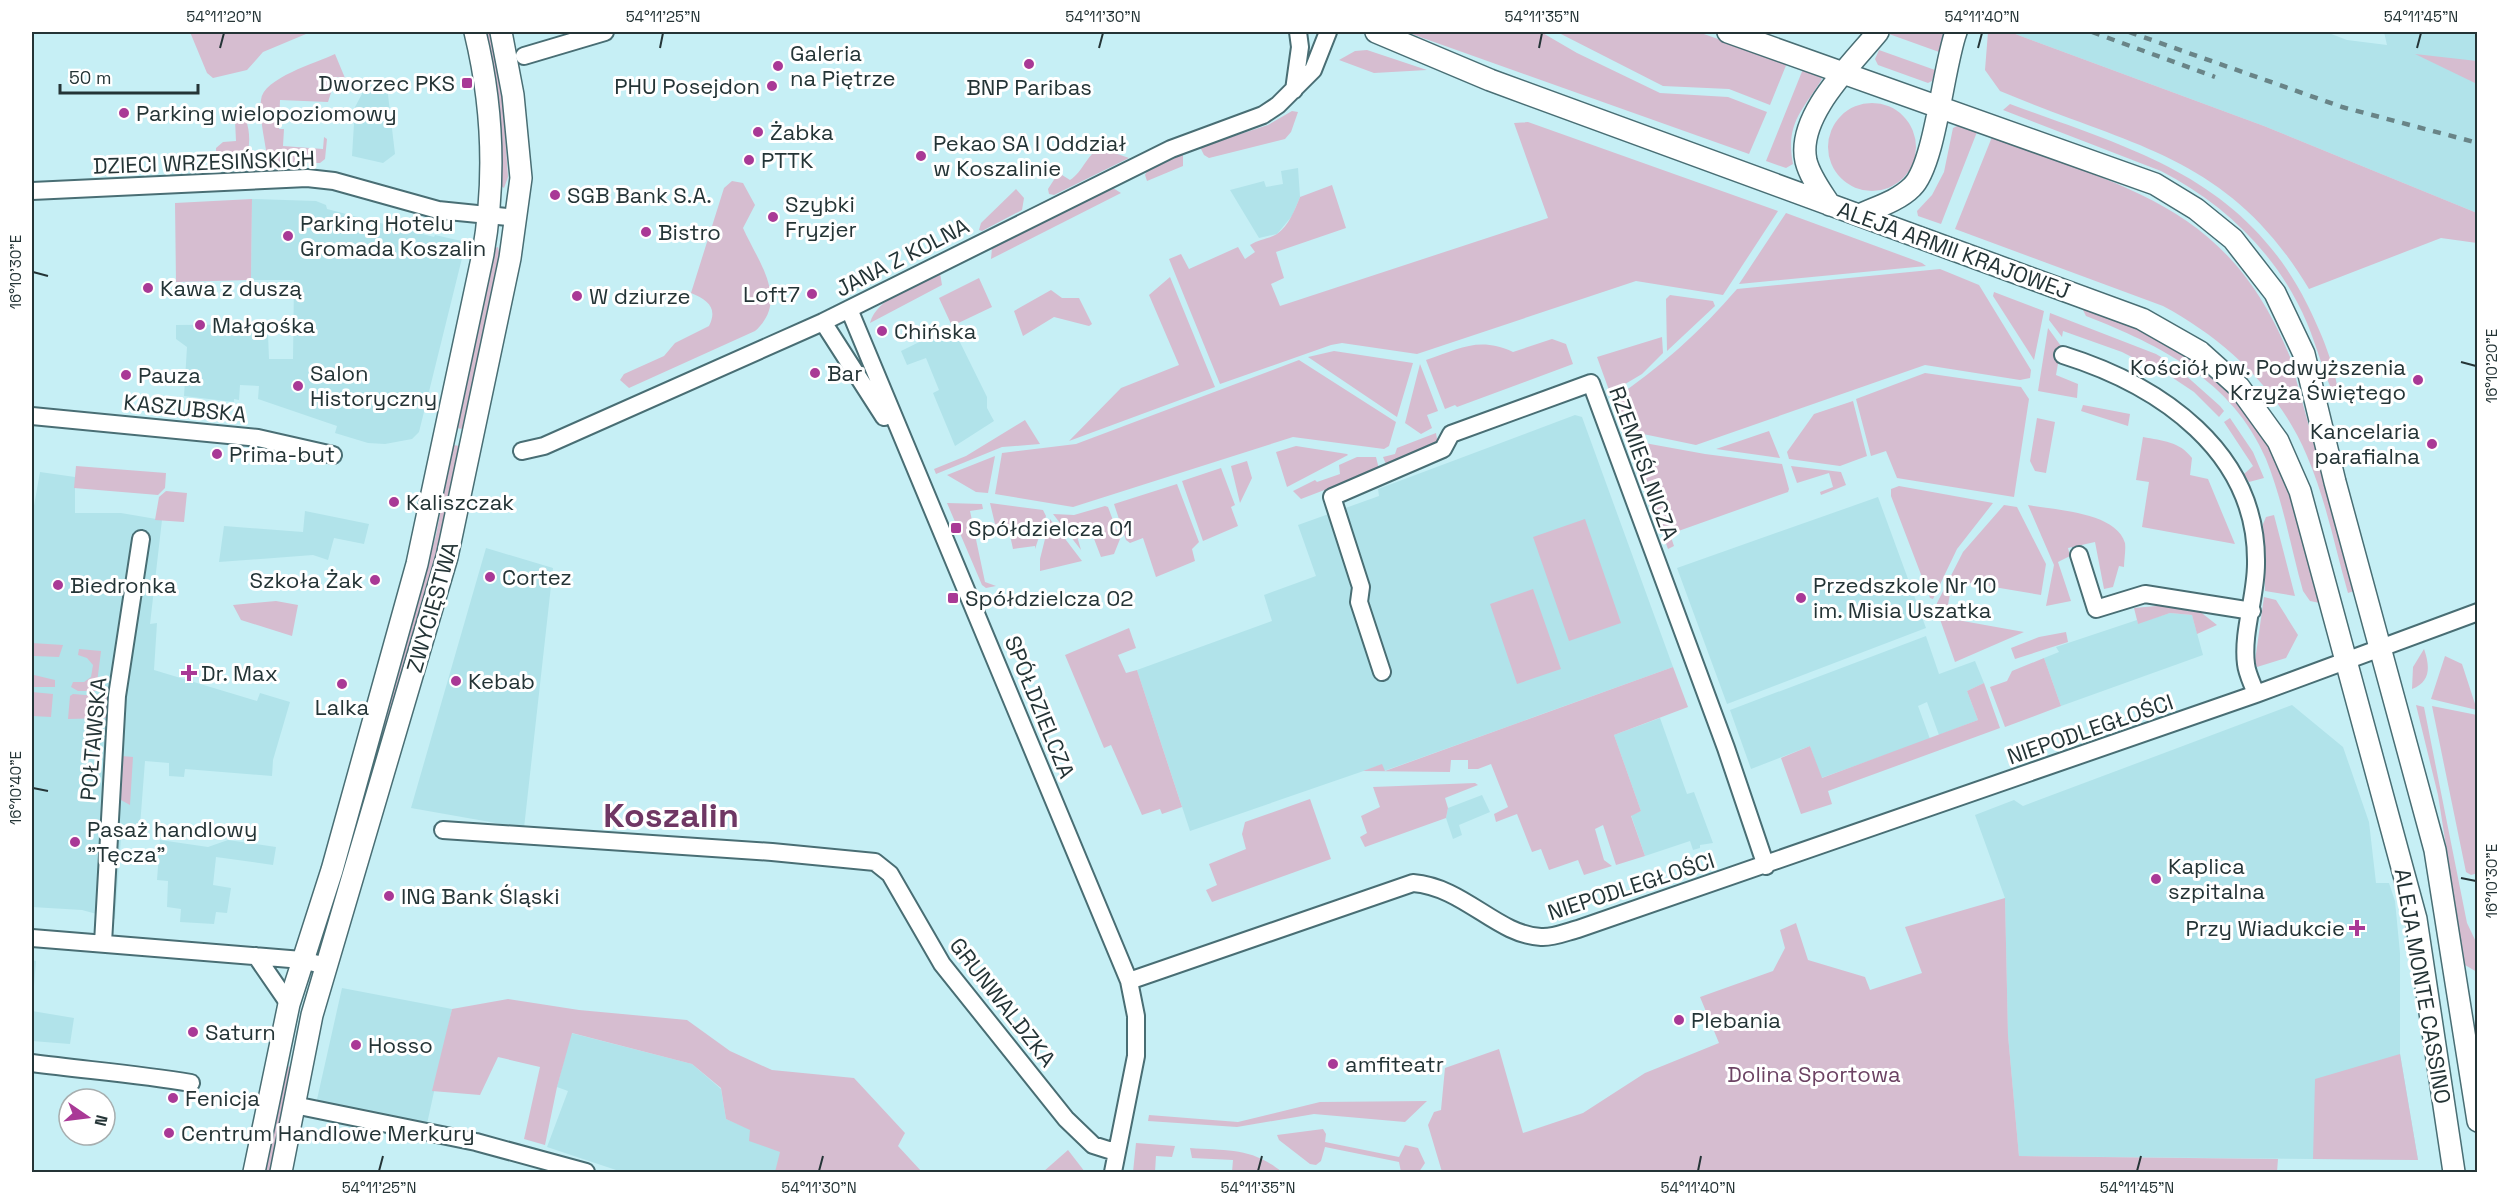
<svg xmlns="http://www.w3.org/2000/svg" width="2509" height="1204" font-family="'Space Grotesk',sans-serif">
	<rect width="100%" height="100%" fill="#c6eff5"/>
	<path fill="#b1e3ea" d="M2010,32H2326L2347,40L2387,45L2384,32H2477V213L2264,126Z
		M386,78L395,154L383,163L352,156L355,107L363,92L377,80Z
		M1298,168L1300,197L1292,216L1277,234L1259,238L1230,190L1264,181L1266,187L1283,184L1281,171Z
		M252,199L316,201L326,205L327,209L434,237L435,235L466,242L419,432L412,439L385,444L368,443L335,433L337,426L258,399L259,386L240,385L239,400L234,399V402L184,396L187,347L176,339V325L277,324V333L268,334L269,359H293L294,280H251Z
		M952,326L987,397V408L994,421L955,446L933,393L939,390L926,358L907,365L901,351Z
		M1575,415L1582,417L1673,667L1384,771L1381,765L1190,831L1137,670L1272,621L1264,595L1316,576L1298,525L1379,496L1378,489Z
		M40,472L75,477V513H121L162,520L150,624L157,623L154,670L257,701L260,693L290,702L273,760L272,776L185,769L184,777L169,776V763L145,761L139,839L121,838L115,919L82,910L32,907V517Z
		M1878,497L1926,628L1727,704L1677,568Z
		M305,511L369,524L364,544L334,538L328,560L313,555L219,562L224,526L303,532Z
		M486,548L553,568L524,828L411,808Z
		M2170,613L2192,615L2203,655L2061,706L2044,658L2059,652L2056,647L2137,620L2138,623Z
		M1926,636L1939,674L1975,661L1984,683L1967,691L1978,720L1939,735L1927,702L1918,706L1930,739L1821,778L1810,746L1751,769L1730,710Z
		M2292,705L2343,747L2369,822L2376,883H2389L2395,901L2400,953V1054L2418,1160L2019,1156L2008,1035L2005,898L1975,815L2014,800L2023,806Z
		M1660,718L1687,794L1694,792L1713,843L1700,845V848L1693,850L1690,841L1645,856L1631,815L1641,811L1614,735Z
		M1482,795L1490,812L1459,825L1462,835L1453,839L1446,818L1448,808Z
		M160,840L208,847L228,840L276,847L273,865L216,857L213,885L231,888L227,913L216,912L214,924L180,922L181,909L167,907L168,881L157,880Z
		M32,960L36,961L32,1011L74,1018L70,1044L32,1041Z
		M342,988L452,1009L427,1124L316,1104Z
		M571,1033L692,1064L721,1089L726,1119L802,1151L830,1172H622L547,1147L568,1091L557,1087Z"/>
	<path fill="#d6bdd0" d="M190,32H306V34L263,52L247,70L213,78L207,73Z
		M485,32H491L502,90L508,177L504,188L501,186L499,107Z
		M1406,32H1541L1577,53L1660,93L1728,97L1767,112L1749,154Z
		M1557,32H1698L1787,63L1770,105L1729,89L1663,86Z
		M1891,32H1945L1939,52L1889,34Z
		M1988,32H2010L2264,126L2477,213V243L2441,238L2309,289C2229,155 2132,147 2000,91L1985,70Z
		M1367,50L1427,70L1374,73L1339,60L1355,51Z
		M1879,50L1935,70L1932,81L1928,83L1878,65L1875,59Z
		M335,54L345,78L336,77L328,102L280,100L279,129H284L283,146L323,149L324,137L327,139L325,159L320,163H272L267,157C265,140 259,118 261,100C263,78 316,63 335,54Z
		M2415,54L2477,61V84Z
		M1803,69L1818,75L1822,79C1803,110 1785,123 1793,164L1786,168L1766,161Z
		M1828 147a44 44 0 1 1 88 0a44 44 0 1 1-88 0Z
		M2010,104C2132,149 2243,177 2307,304C2321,332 2336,367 2339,398L2337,401C2324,376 2318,349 2307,323C2279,256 2225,204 2161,171L2003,110Z
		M1292,111L1298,112L1291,132L1285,139L1209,158L1204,155L1200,147L1268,125Z
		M241,118L246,120C251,134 250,151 244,164L216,166V148L223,142L236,141L235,120Z
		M1528,122L1778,211L1723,295L1636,281L1417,354L1342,343L1331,345L1220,384L1169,259L1181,254L1189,269L1238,247L1245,259L1255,252L1250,245C1259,239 1269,239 1277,234C1289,226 1295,209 1300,197L1332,185L1346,228L1276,252L1284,278L1271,284L1280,306L1548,218L1514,123Z
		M1959,125L1977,132L1941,224L1918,216L1917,211L1932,195L1944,172L1953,128Z
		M1992,137C2129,189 2229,206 2290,357L2354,591L2348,593C2335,548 2326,500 2307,456C2280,391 2225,339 2163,306L1955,229Z
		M1100,148L1129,158L1054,195L1049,194L1048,189L1057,175H1062L1070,180C1083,172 1087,154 1100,148Z
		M1183,154V166L1147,181L1145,175L1147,171Z
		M732,181L743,183L755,205L743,228C758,262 790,300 755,331L629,388L620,380L624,374L664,356L675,343L709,326C718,308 708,300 691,293L724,188Z
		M1113,188L1121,193L991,259L992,248Z
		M1016,189L1024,198L1022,210L982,231L979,230L981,223Z
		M252,199L251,280L176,282L175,203Z
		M1786,213L1922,263L1926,266L1739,284Z
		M498,247L500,256L463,429L456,428L495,248Z
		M1940,269L1979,285L2031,370L2030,378L2020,380L1925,365L1696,445L1624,430L1613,399C1659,369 1701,331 1737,289Z
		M940,273L942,285L870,323C877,297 918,284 940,273Z
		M1170,277L1215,387L1069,441L1121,388L1179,365L1149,295Z
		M979,278L992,307L952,326L939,298Z
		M1051,290L1062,298H1079L1092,324L1089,326L1054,317L1023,336L1014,311Z
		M1994,292L2044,311L2034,360L1993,296Z
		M1670,295L1713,301L1715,306L1667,351L1666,299Z
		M2081,306C2181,344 2248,385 2288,489C2302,525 2310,565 2320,603L2310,601L2303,591C2291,548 2283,501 2266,459C2233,381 2160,345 2086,316Z
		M2050,313L2156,354L2166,360L2161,372L2122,352L2063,331L2062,337L2049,320Z
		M2048,328L2061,346L2056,375L2078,384L2077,398L2038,391Z
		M1662,337L1663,353L1642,374L1610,393L1597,357Z
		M1552,339L1566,344L1573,364L1457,407L1455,405L1445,409L1426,360C1459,349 1479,336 1513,352Z
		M1334,351L1413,363L1397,417L1308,357Z
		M1299,360L1396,422L1389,446L1384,449L1293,437L1073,507L995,494L1002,453L1076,444Z
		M1420,364L1438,411L1427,415L1432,428L1421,434L1405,423Z
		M2174,365L2220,406L2224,411L2219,417L2194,392L2167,374Z
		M1925,373L2021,387L2029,399L2014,497L1897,478L1886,451L1871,456L1856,399Z
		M1853,401L1867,456L1840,466L1789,459L1787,452L1814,414Z
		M2083,405L2130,414L2128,426L2081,411Z
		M2037,418L2055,422L2046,473L2035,471L2030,461Z
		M2230,418L2253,452L2264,478L2249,482L2244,474L2253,466L2224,422Z
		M1025,420L1040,444L1002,447L936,474L934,469L966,456Z
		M1769,431L1780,458L1716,449Z
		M1436,433L1438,445L1387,467L1383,457L1395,454L1397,448Z
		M2143,437C2163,441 2179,441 2192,458L2190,475L2208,479L2235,544L2142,527L2149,482L2136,480Z
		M1628,440L1705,454L1782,464L1789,489L1788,492L1670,534L1674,546L1668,549Z
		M453,445L460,446L443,536L333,914L327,912L436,535Z
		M1296,446L1347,454L1348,455L1287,487L1276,452Z
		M995,456L988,493L976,492L947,475Z
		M1357,457H1376L1379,469L1301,499L1293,491L1315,480L1317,482L1340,474L1339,465Z
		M1247,461L1252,478L1240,503L1231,466Z
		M76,466L166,473L165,488L158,495L74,488Z
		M1791,466L1841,472L1846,485L1821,495L1820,492L1833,487L1829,473L1797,483Z
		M1221,468L1235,505L1231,507L1238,526L1203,541L1182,481Z
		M1177,484L1199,542L1192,549L1195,561L1156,577L1143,538L1130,543L1126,540L1114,504Z
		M1899,486L1993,503L1957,549L1933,599L1930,598L1891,496V489Z
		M166,491L187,493L184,522L155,520L159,497Z
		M947,503L982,504L983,509L970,511L985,582L996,586L986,588L982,585Z
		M990,503L1043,510L1046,516L1035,549V546L1013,549L1008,526L995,524Z
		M2004,505L2017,507L2046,564L2041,595L1952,580L1946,618L2024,632L1955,662L1936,608L1937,603L1963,552Z
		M2028,505C2055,510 2116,512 2125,543C2126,550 2124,560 2124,567L2119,566L2113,587L2104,589L2095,542L2068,548L2070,556L2058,562L2071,601L2046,606L2054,565Z
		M1105,506L1108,507L1120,539L1114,554L1101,557L1091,531L1077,536L1081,550L1053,514L1074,515Z
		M2274,515L2295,596L2265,591L2263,524L2266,517Z
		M1050,519L1082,561L1040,571V559Z
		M1585,519L1621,623L1569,641L1533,537Z
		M1533,589L1561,669L1517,684L1490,604Z
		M2264,597L2276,600L2298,635L2286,658L2257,667L2255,661Z
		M276,601L298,605L292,636L241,620L233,605Z
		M2168,605L2198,610L2217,625L2197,634L2192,615L2170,613L2138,624L2134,608Z
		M1129,628L1136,648L1118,655L1126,673L1137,670L1182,807L1162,814L1160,809L1142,815L1111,745L1104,748L1065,655Z
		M2066,632L2068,642L2015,659L2011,648L2039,637Z
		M32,643L63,645L59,657L34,656V675L55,680V687H32Z
		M79,649L101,651L96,691H78L71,687L73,682H84L91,677L93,665L87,658L78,655Z
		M2424,649C2430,666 2431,682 2412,689L2413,667Z
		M2445,656L2462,664L2477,710L2431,699Z
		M2044,658L2061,706L2005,727L1990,687L2007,681L2012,671Z
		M1673,667L1688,707L1614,735L1641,811L1631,816L1645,856L1616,865L1603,825L1595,829L1604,860L1612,866L1584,875L1578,860L1549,870L1541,849L1532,852L1517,814L1496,822L1494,814L1508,807L1491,764L1478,769H1468V760H1451L1450,772L1363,771L1382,764L1385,771Z
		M1984,683L2000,728L1828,791L1832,804L1801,814L1781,758L1810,746L1822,778L1978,720L1967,691Z
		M32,692L53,694L51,717L32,716Z
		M73,694L109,697L108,718L68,719L70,696Z
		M2416,705L2424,707L2467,923L2477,944V972L2465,965L2464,960L2438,795Z
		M2432,706L2477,715L2478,873L2471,875L2466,872Z
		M122,756L133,757L130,805L119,799Z
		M1475,783L1478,785L1445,798L1448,808L1446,818L1365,847L1360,837L1367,833L1361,816L1380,807L1373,787Z
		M1310,799L1331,859L1212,902L1206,890L1217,885L1209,864L1246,849L1242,834L1245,822Z
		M2005,898L2008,1035L2019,1156L2278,1159L2277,1172H1442L1428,1125L1434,1112L1441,1110L1445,1068L1499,1049L1523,1133L1583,1113L1645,1073L1719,1043L1700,997L1773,971L1785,948L1780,930L1796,923L1808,960L1865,977L1870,990L1922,973L1905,927Z
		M508,999L579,1010L687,1020L730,1051L772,1070L854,1078L905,1133L898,1146L922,1172H775L780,1152L749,1141L750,1130L726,1119L721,1088L692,1064L572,1033L557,1087L545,1145L524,1139L540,1067L498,1057L480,1095L432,1091L452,1009Z
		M2400,1054L2418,1160L2313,1159L2315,1079Z
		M285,1066L292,1067L271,1172H264Z
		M1427,1101L1405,1122L1314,1114L1237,1127L1148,1121L1149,1115L1238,1122L1320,1102Z
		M1323,1129L1326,1134L1325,1142L1399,1157L1405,1145L1418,1148L1425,1163L1419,1172H1401L1399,1162L1325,1147L1321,1161L1316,1165L1310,1164L1279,1140L1277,1135Z
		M1136,1143L1175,1146L1172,1157L1156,1156L1155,1172H1133Z
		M1190,1148C1228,1151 1251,1147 1282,1172H1232L1233,1160L1192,1158Z
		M1068,1150L1085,1172H1043Z"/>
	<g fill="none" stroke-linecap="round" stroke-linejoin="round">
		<defs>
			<path id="minor" d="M524,56L605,32
				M1294,90L1300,47L1298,32
				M32,191L307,178L334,181L438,210L517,218
				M849,309L1129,981L1136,1016V1056L1113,1172
				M823,322L884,417
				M2063,355C2159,385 2258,451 2256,564C2256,597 2242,632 2246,664C2247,674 2253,685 2256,694
				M32,416L258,438L333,455
				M522,451L544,446L823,322L1171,149L1263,115L1278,105L1313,70L1328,32
				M2079,555L2096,609L2145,594L2252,611
				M1382,672L1359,602L1361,587L1332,497L1443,449L1451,434L1591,383L1726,748L1766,866
				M443,830L772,852L875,862L890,874L942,964L1066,1119L1093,1145L1115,1152
				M32,938L302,960L326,966
				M103,943L117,696L141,539
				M256,956L289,1004
				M1129,981L1413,883C1464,887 1497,935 1541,937C1553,938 1566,932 1578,929L2256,694L2478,612
				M32,1063C85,1070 137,1074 191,1083
				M294,1105L476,1142L586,1172"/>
			<path id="tertiary" d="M1376,32L1490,80L2142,319L2200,352L2239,387L2278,441L2300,491L2416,919L2454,1172
				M1728,32L2155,184L2196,209L2233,239L2275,293L2304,354L2335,482L2435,850L2478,1121
				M1830,205C1821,191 1810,177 1806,161C1796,116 1852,64 1878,32
				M1859,215C1877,207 1898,201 1912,187C1935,165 1943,68 1956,32
				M254,1172L289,1004L332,870L417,564L483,254C496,179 493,106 475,32
				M281,1172L312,1015L447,557L510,258L521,178L513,95L501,32"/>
		</defs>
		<use href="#minor" stroke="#496e74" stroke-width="20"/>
		<use href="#tertiary" stroke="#496e74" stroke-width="24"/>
		<use href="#minor" stroke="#fff" stroke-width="16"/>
		<use href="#tertiary" stroke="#fff" stroke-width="21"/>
		<path stroke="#698487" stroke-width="4.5" stroke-dasharray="8 8" stroke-linecap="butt" d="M2092,32L2215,77
			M2129,32L2342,107L2478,143"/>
	</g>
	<path fill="none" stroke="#243436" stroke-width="2" d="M220,48L224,33M660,48L663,33M1099,48L1103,33M1539,48L1542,33M1978,48L1982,33M2417,48L2421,33M33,272L48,276M2461,362L2476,366M33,788L48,791M2461,878L2476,881M379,1171L383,1156M819,1171L823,1156M1258,1171L1262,1156M1698,1171L1701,1156M2137,1171L2141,1156"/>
	<g fill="#a93996" stroke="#fff" stroke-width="2">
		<circle cx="1029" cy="64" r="6"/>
		<circle cx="778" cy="66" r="6"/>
		<rect x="461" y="77" width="12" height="12" rx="3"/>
		<circle cx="772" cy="86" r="6"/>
		<circle cx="124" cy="113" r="6"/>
		<circle cx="758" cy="132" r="6"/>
		<circle cx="921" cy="156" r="6"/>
		<circle cx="749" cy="160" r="6"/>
		<circle cx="555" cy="195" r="6"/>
		<circle cx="773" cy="217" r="6"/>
		<circle cx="646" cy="232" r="6"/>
		<circle cx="288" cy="236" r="6"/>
		<circle cx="148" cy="288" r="6"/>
		<circle cx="812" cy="294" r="6"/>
		<circle cx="577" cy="296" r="6"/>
		<circle cx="200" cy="325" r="6"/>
		<circle cx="882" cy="331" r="6"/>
		<circle cx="815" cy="373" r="6"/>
		<circle cx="126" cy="375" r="6"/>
		<circle cx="2418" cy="380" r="6"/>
		<circle cx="298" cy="386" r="6"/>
		<circle cx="2432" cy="444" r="6"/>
		<circle cx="217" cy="454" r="6"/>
		<circle cx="394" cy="502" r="6"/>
		<rect x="950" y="522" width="12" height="12" rx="3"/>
		<circle cx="490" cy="577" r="6"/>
		<circle cx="375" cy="580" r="6"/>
		<circle cx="58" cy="585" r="6"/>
		<rect x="947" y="592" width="12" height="12" rx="3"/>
		<circle cx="1801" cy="598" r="6"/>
		<path d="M186 664h6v6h6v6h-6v6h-6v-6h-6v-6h6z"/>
		<circle cx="456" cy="681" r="6"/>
		<circle cx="342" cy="684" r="6"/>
		<circle cx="75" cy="842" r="6"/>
		<circle cx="2156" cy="879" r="6"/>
		<circle cx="389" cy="896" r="6"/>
		<path d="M2354 919h6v6h6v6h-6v6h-6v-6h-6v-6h6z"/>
		<circle cx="1679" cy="1020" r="6"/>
		<circle cx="193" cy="1032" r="6"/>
		<circle cx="356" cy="1045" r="6"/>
		<circle cx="1333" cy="1064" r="6"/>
		<circle cx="173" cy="1098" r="6"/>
		<circle cx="169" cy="1133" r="6"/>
	</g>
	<g text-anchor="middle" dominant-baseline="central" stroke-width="6" stroke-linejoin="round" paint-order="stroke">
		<g font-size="22" fill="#243436" stroke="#fff" text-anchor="start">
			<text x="790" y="53">Galeria<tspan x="790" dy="25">na Piętrze</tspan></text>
			<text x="455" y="83" text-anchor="end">Dworzec PKS</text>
			<text x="760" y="86" text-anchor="end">PHU Posejdon</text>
			<text x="1029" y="87" text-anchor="middle">BNP Paribas</text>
			<text x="136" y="113">Parking wielopoziomowy</text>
			<text x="770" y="132">Żabka</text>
			<text x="933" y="143">Pekao SA I Oddział<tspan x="933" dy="25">w Koszalinie</tspan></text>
			<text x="761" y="160">PTTK</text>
			<text x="567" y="195">SGB Bank S.A.</text>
			<text x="785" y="204">Szybki<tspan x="785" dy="25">Fryzjer</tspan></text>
			<text x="300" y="223">Parking Hotelu<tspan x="300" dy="25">Gromada Koszalin</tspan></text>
			<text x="658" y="232">Bistro</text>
			<text x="160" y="288">Kawa z duszą</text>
			<text x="800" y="294" text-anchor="end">Loft7</text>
			<text x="589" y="296">W dziurze</text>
			<text x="212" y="325">Małgośka</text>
			<text x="894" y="331">Chińska</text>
			<text x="2406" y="367" text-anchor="end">Kościół pw. Podwyższenia<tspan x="2406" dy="25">Krzyża Świętego</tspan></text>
			<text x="310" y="373">Salon<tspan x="310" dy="25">Historyczny</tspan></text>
			<text x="827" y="373">Bar</text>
			<text x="138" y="375">Pauza</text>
			<text x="2420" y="431" text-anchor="end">Kancelaria<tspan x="2420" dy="25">parafialna</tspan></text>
			<text x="229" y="454">Prima-but</text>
			<text x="406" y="502">Kaliszczak</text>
			<text x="968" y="528">Spółdzielcza 01</text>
			<text x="502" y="577">Cortez</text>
			<text x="363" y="580" text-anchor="end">Szkoła Żak</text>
			<text x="70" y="585">Biedronka</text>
			<text x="1813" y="585">Przedszkole Nr 10<tspan x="1813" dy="25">im. Misia Uszatka</tspan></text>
			<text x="965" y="598">Spółdzielcza 02</text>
			<text x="201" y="673">Dr. Max</text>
			<text x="468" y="681">Kebab</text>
			<text x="342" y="707" text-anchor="middle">Lalka</text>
			<text x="87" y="829">Pasaż handlowy<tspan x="87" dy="25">"Tęcza"</tspan></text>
			<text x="2168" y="866">Kaplica<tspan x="2168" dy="25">szpitalna</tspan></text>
			<text x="401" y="896">ING Bank Śląski</text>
			<text x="2345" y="928" text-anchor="end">Przy Wiadukcie</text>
			<text x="1691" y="1020">Plebania</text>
			<text x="205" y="1032">Saturn</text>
			<text x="368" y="1045">Hosso</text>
			<text x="1345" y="1064">amfiteatr</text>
			<text x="185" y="1098">Fenicja</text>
			<text x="181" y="1133">Centrum Handlowe Merkury</text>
		</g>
		<g font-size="22" fill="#243436" stroke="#fff">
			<text transform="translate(204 162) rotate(-2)">DZIECI WRZESIŃSKICH</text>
			<text transform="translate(1954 250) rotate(20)">ALEJA ARMII KRAJOWEJ</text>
			<text transform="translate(902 257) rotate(-27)">JANA Z KOLNA</text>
			<text transform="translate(185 408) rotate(6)">KASZUBSKA</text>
			<text transform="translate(1644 463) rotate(70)">RZEMIEŚLNICZA</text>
			<text transform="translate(432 607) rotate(-74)">ZWYCIĘSTWA</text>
			<text transform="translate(1040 707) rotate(68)">SPÓŁDZIELCZA</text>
			<text transform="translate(2090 729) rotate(-19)">NIEPODLEGŁOŚCI</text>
			<text transform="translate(93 739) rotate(-85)">POŁTAWSKA</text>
			<text transform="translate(1631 886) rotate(-18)">NIEPODLEGŁOŚCI</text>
			<text transform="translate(2423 986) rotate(80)">ALEJA MONTE CASSINO</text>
			<text transform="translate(1003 1002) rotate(52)">GRUNWALDZKA</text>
		</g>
		<g font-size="22" fill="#6c4363" stroke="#fff">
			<text x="1814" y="1074">Dolina Sportowa</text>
		</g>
		<g font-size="34" font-weight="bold" fill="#6f3764" stroke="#fff">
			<text x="671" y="815">Koszalin</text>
		</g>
	</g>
	<rect width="2509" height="1204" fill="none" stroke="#ffffff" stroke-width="66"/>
	<g transform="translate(87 1117) rotate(104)"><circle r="28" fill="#ffffff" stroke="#a7aeaf" stroke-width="1.5"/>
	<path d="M0-4.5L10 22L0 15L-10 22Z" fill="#a93996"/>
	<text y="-9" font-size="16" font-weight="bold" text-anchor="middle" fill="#243436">N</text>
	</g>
	<path d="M60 84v9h138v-9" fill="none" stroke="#243436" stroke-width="3"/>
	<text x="69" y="84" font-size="18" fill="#243436" stroke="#ffffff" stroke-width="4.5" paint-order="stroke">50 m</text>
	<rect x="33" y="33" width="2443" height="1138" fill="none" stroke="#243436" stroke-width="2"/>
	<g font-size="15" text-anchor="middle" fill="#243436">
		<text x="224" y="22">54°11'20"N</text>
		<text x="663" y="22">54°11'25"N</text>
		<text x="1103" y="22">54°11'30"N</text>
		<text x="1542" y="22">54°11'35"N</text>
		<text x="1982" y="22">54°11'40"N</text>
		<text x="2421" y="22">54°11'45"N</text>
		<text transform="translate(16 272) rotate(-90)" y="5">16°10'30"E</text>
		<text transform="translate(2492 366) rotate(-90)" y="5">16°10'20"E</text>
		<text transform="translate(16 788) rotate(-90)" y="5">16°10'40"E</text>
		<text transform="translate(2492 881) rotate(-90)" y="5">16°10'30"E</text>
		<text x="379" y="1193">54°11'25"N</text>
		<text x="819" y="1193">54°11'30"N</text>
		<text x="1258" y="1193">54°11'35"N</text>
		<text x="1698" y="1193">54°11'40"N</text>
		<text x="2137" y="1193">54°11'45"N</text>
	</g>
</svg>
